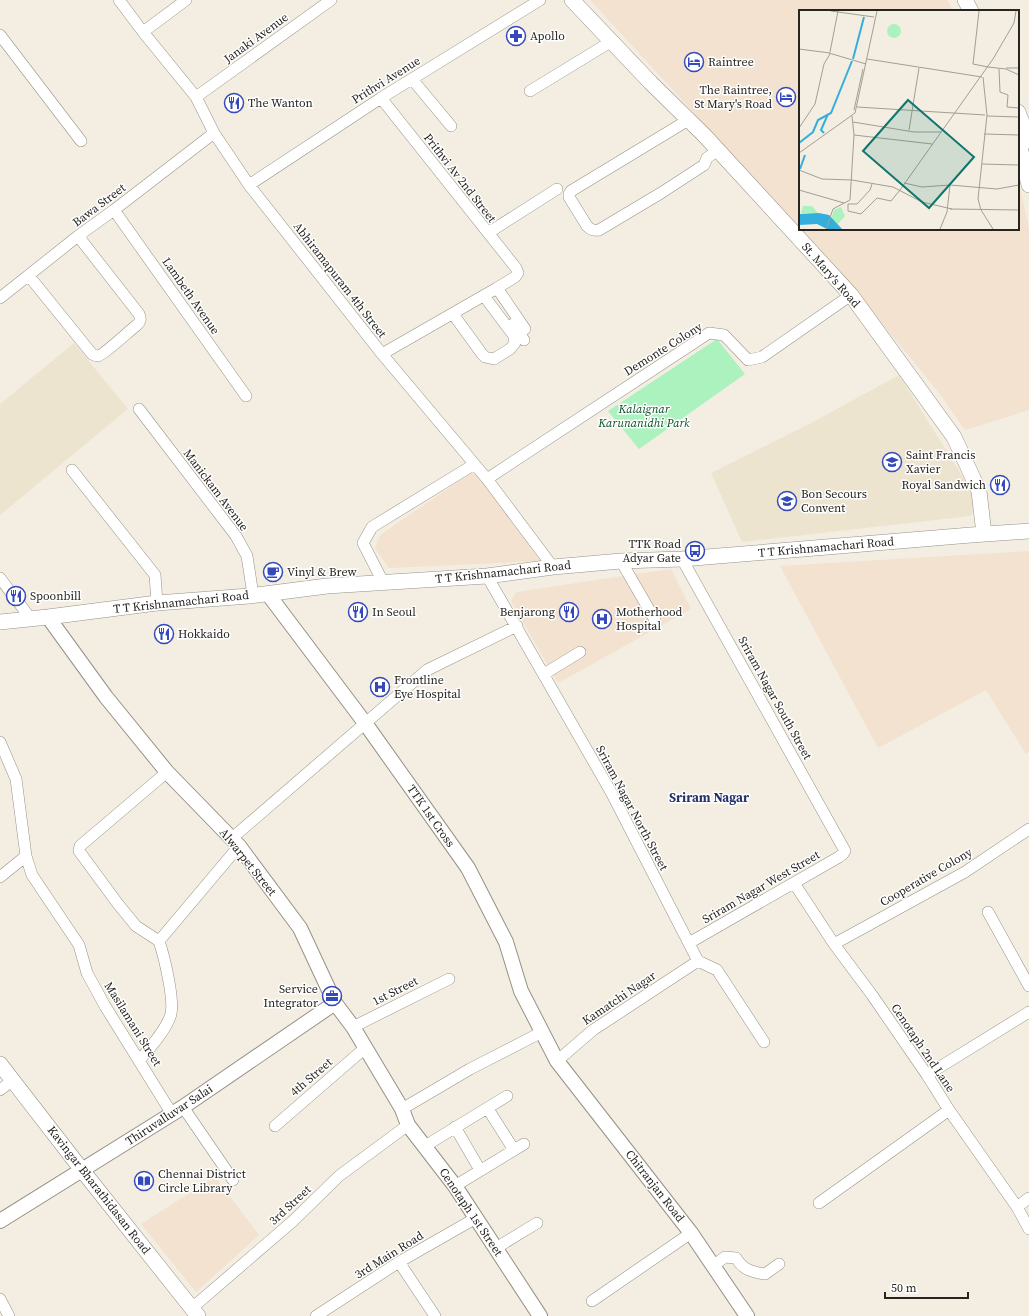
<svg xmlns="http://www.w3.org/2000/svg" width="1029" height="1316" font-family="'Source Serif 4',serif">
	<rect width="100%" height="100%" fill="#f3eee1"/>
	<path fill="#f2e2cf" d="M590,0H947L953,11H800V228Z
		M1018,178L1029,229V410L965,430L937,390L832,263L801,229H1018Z
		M471,473L481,477L540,561L389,568L375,548L380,535Z
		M1029,551V752L1026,754L986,690L878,748L780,566Z
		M671,569L691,609L558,683L511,601L516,592Z
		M215,1177L259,1235L196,1292L141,1224Z"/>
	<path fill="#ede4d0" d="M74,343L128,409L0,515V404Z
		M899,375L978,501L971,516L742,542L711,473L811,423Z"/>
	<path fill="#acf2be" d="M717,339L745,374L639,449L608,411Z"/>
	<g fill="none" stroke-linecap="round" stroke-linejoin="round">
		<defs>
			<path id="minor" d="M119,0L143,32L196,97L214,133L249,185L382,354L487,479L553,567
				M143,32L186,0
				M0,35L81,141
				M412,79L451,126
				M530,91L612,41
				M196,97L331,0
				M381,98L516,268L518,273L515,277L497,288L382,354
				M687,120L680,125L571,191L569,194V197L587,226C591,230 594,231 599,230L661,193L704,165L707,158L718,150
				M249,185L381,98L540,0
				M114,210L246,396
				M488,233L557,189
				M29,276L92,354C94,355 95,356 98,356C104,355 130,330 137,325C141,321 141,319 139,314L78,236
				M497,288L525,329
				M0,298L78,236L114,210L214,133
				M453,314L482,354L485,357L494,359L510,349L515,343L514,336L484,296
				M513,324L524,340
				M139,409L236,536L247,556L253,595
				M72,470L155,575L157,603
				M487,479L709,333L724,335L748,360L762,357L851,295
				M682,559L845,851L843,854L839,857L689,943
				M621,561L655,620
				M487,576L611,792L698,961L717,970L764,1042
				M0,578L31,619
				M383,582L363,543L372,527L473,465
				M544,674L580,652
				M0,742L16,779L26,856L32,875L79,945L87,973L105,1006L172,1114
				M231,839L427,670L517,626
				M0,877L26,856
				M794,883L834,944L872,995L927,1075L949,1110L1017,1207L1029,1229
				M988,912L1029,986
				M159,941L136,926L118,904L79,851L80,846L167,772
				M834,944L965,872L1029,829
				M353,1027L449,979
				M140,1060C150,1047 164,1033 170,1017C176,1004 164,956 159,941L239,846
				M557,1061L593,1030L698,961
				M927,1075L1029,1012
				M0,1090L13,1080
				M183,1107L233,1180
				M402,1109L470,1069L542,1032
				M488,1109L514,1150
				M275,1126L365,1048
				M455,1127L480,1170
				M425,1146L507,1096
				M455,1186L524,1144
				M819,1203L949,1110
				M1017,1207L1029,1198
				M496,1248L537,1223
				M399,1262L435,1316
				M713,1266L725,1257L736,1258C743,1270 752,1272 765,1274L779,1264
				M0,1299L9,1316
				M592,1301L691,1233
				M192,1308L293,1221L339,1176L408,1125
				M316,1316L399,1262L476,1218"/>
			<path id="tertiary" d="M268,594L365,723L468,868L506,942L521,991L557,1061L691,1233L747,1316
				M48,617L106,697L167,772L239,846L300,928L335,1003L353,1027L402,1109L408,1125L455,1186L540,1316
				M0,1221L183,1107L335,1003"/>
			<path id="secondary" d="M572,0L651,83L705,136L851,295L954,437L979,491L984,534
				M965,0L971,11
				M1018,112L1029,141
				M1018,139L1029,185
				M0,622L48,617L157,603L249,596L327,586L487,576L553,567L621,561L682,559L971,535L1029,531
				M0,1064L82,1170L198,1316"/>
		</defs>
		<use href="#minor" stroke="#969186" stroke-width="12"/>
		<use href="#tertiary" stroke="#969186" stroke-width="16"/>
		<use href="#secondary" stroke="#969186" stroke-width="16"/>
		<use href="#minor" stroke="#fff" stroke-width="11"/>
		<use href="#tertiary" stroke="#fff" stroke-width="14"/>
		<use href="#secondary" stroke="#fff" stroke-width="15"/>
	</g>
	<defs>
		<symbol id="pharmacy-ring" viewBox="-11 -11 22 22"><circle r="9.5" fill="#fff" stroke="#3549bb" stroke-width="1.5"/><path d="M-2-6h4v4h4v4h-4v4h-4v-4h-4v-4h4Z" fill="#3549bb"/></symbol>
		<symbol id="hotel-ring" viewBox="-11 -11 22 22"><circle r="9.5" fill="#fff" stroke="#3549bb" stroke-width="1.5"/><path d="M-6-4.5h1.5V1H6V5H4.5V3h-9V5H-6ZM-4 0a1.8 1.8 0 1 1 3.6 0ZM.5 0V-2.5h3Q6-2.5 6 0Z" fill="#3549bb"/></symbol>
		<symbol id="restaurant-ring" viewBox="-11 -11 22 22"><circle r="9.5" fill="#fff" stroke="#3549bb" stroke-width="1.5"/><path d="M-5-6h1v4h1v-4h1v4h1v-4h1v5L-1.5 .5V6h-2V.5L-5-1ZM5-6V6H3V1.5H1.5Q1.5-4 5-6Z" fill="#3549bb"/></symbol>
		<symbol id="school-ring" viewBox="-11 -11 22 22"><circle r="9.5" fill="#fff" stroke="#3549bb" stroke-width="1.5"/><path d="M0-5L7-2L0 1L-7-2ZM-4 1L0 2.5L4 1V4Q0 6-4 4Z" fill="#3549bb"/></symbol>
		<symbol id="bus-ring" viewBox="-11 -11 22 22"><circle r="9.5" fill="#fff" stroke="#3549bb" stroke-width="1.5"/><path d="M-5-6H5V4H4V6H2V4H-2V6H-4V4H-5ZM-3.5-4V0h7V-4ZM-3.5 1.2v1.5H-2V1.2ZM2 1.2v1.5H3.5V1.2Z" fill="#3549bb"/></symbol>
		<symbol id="cafe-ring" viewBox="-11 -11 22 22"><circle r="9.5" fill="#fff" stroke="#3549bb" stroke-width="1.5"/><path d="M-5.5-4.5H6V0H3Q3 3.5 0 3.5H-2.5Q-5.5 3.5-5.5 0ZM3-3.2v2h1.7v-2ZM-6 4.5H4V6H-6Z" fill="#3549bb"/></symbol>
		<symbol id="hospital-ring" viewBox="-11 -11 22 22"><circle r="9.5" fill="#fff" stroke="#3549bb" stroke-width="1.5"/><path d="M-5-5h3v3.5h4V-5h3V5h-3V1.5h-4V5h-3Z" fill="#3549bb"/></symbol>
		<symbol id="office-ring" viewBox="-11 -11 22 22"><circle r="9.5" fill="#fff" stroke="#3549bb" stroke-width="1.5"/><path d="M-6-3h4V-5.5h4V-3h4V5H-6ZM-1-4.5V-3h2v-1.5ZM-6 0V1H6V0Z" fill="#3549bb"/></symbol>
		<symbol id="library-ring" viewBox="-11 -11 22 22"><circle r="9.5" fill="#fff" stroke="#3549bb" stroke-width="1.5"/><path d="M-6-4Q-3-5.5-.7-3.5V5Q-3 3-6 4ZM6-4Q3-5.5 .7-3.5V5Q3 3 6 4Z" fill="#3549bb"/></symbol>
	</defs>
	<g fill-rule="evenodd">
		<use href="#pharmacy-ring" x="505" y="25" width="22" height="22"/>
		<use href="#hotel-ring" x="683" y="51" width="22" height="22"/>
		<use href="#hotel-ring" x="775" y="86" width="22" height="22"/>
		<use href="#restaurant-ring" x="223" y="92" width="22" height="22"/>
		<use href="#school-ring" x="881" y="451" width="22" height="22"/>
		<use href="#restaurant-ring" x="989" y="474" width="22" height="22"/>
		<use href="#school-ring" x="776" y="490" width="22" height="22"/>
		<use href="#bus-ring" x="684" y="540" width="22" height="22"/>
		<use href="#cafe-ring" x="262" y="561" width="22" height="22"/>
		<use href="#restaurant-ring" x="5" y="585" width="22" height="22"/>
		<use href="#restaurant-ring" x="347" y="601" width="22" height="22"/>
		<use href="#restaurant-ring" x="558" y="601" width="22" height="22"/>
		<use href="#hospital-ring" x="591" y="608" width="22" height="22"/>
		<use href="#restaurant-ring" x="153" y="623" width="22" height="22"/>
		<use href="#hospital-ring" x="369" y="676" width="22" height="22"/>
		<use href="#office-ring" x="321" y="985" width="22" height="22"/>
		<use href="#library-ring" x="133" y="1170" width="22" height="22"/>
	</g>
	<g text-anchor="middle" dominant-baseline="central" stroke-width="3" stroke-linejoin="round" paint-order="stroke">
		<g font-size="12" fill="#272520" stroke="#fff" text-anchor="start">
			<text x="530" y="36">Apollo</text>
			<text x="708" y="62">Raintree</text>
			<text x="772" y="90" text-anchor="end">The Raintree,<tspan x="772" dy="14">St Mary's Road</tspan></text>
			<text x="248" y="103">The Wanton</text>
			<text x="906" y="455">Saint Francis<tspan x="906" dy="14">Xavier</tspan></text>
			<text x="986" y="485" text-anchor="end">Royal Sandwich</text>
			<text x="801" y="494">Bon Secours<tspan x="801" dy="14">Convent</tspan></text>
			<text x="681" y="544" text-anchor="end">TTK Road<tspan x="681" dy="14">Adyar Gate</tspan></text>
			<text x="287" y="572">Vinyl &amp; Brew</text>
			<text x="30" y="596">Spoonbill</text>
			<text x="372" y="612">In Seoul</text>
			<text x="555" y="612" text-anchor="end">Benjarong</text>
			<text x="616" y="612">Motherhood<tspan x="616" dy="14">Hospital</tspan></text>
			<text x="178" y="634">Hokkaido</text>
			<text x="394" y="680">Frontline<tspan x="394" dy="14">Eye Hospital</tspan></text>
			<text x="318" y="989" text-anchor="end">Service<tspan x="318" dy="14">Integrator</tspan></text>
			<text x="158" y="1174">Chennai District<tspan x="158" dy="14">Circle Library</tspan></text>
		</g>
		<g font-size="12" fill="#272520" stroke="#fff">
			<text transform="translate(256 38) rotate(-36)">Janaki Avenue</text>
			<text transform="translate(386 80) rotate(-32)">Prithvi Avenue</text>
			<text transform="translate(460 178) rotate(52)">Prithvi Av 2nd Street</text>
			<text transform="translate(99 205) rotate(-37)">Bawa Street</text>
			<text transform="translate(831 275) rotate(49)">St. Mary's Road</text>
			<text transform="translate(340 280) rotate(52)">Abhiramapuram 4th Street</text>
			<text transform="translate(191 296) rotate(55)">Lambeth Avenue</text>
			<text transform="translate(663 349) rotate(-32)">Demonte Colony</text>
			<text transform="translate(216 490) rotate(53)">Manickam Avenue</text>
			<text transform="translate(826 547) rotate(-5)">T T Krishnamachari Road</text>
			<text transform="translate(503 572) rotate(-6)">T T Krishnamachari Road</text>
			<text transform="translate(181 602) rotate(-6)">T T Krishnamachari Road</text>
			<text transform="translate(775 698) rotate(61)">Sriram Nagar South Street</text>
			<text transform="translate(632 808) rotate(62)">Sriram Nagar North Street</text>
			<text transform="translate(431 816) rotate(55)">TTK 1st Cross</text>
			<text transform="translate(248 862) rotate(51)">Alwarpet Street</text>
			<text transform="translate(926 877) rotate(-30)">Cooperative Colony</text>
			<text transform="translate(761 887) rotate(-30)">Sriram Nagar West Street</text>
			<text transform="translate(395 991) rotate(-27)">1st Street</text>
			<text transform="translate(619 998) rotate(-34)">Kamatchi Nagar</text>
			<text transform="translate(133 1024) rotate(58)">Masilamani Street</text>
			<text transform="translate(923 1048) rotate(56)">Cenotaph 2nd Lane</text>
			<text transform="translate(311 1077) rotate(-41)">4th Street</text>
			<text transform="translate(169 1115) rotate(-33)">Thiruvalluvar Salai</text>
			<text transform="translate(655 1186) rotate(52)">Chitranjan Road</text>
			<text transform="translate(99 1190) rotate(52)">Kavingar Bharathidasan Road</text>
			<text transform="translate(290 1205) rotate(-43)">3rd Street</text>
			<text transform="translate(471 1212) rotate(56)">Cenotaph 1st Street</text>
			<text transform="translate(389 1255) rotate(-32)">3rd Main Road</text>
		</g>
		<g font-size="12" font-style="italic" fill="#064c25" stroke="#fff">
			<text x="644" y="409">Kalaignar<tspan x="644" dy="14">Karunanidhi Park</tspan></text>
		</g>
		<g font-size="13" font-weight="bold" fill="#24326a" stroke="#fff">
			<text x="709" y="797">Sriram Nagar</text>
		</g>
	</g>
	<g transform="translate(799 10)">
		<rect width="220" height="220" fill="#f3eee1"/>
		<path d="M88 21a7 7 0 1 1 14 0a7 7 0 1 1-14 0ZM4,196H13L19,203H2ZM42,197L46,206L38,215L32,209L35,200Z" fill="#acf2be"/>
		<path d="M20,203L30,205L43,219H28L18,214L0,215V204Z" fill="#34afdd"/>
		<path fill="none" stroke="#34afdd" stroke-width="2" d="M54,49L65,7M25,123L22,120L29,104M0,133L14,122L19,110L32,103L53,51M1,159L6,145"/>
		<path fill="none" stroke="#a19e94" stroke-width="1" d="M32,1L75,7M180,1L174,54L189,57M0,39L31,43M31,42L39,1M30,43L67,54M68,49L183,67M189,57L207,59L220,65M207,58H220M200,59L201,82L209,85L208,97L220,98M58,97L186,105M55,100L64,59M188,106L220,107M54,112L115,122H142M0,118L16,94L25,54L31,44M110,120L120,58M185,124L220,125M55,125L133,134M0,143L56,103L78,1M183,154L220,155M0,160L23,169L53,170L94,177L123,192L153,199M105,173L123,177L151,175L198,179L220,175M73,174L71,180L58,194H49V201L62,204L78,188L92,191L101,180M0,180L45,193M101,180L194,49L215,13L217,1M151,199L220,200M182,200L194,219M182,200L179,189L188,105L184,67M27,219L34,199L51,190L55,125L53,106M141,219L148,202L151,175"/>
		<path fill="#0f766e" fill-opacity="0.15" stroke="#0f766e" stroke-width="2" d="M109,90L175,147L130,198L64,141Z"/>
		<rect width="220" height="220" fill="none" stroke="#272520" stroke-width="2"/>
	</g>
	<path d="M885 1292v6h83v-6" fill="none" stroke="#272520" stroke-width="2"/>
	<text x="891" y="1292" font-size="12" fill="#272520" stroke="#ffffff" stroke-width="3" paint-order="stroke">50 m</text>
</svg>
